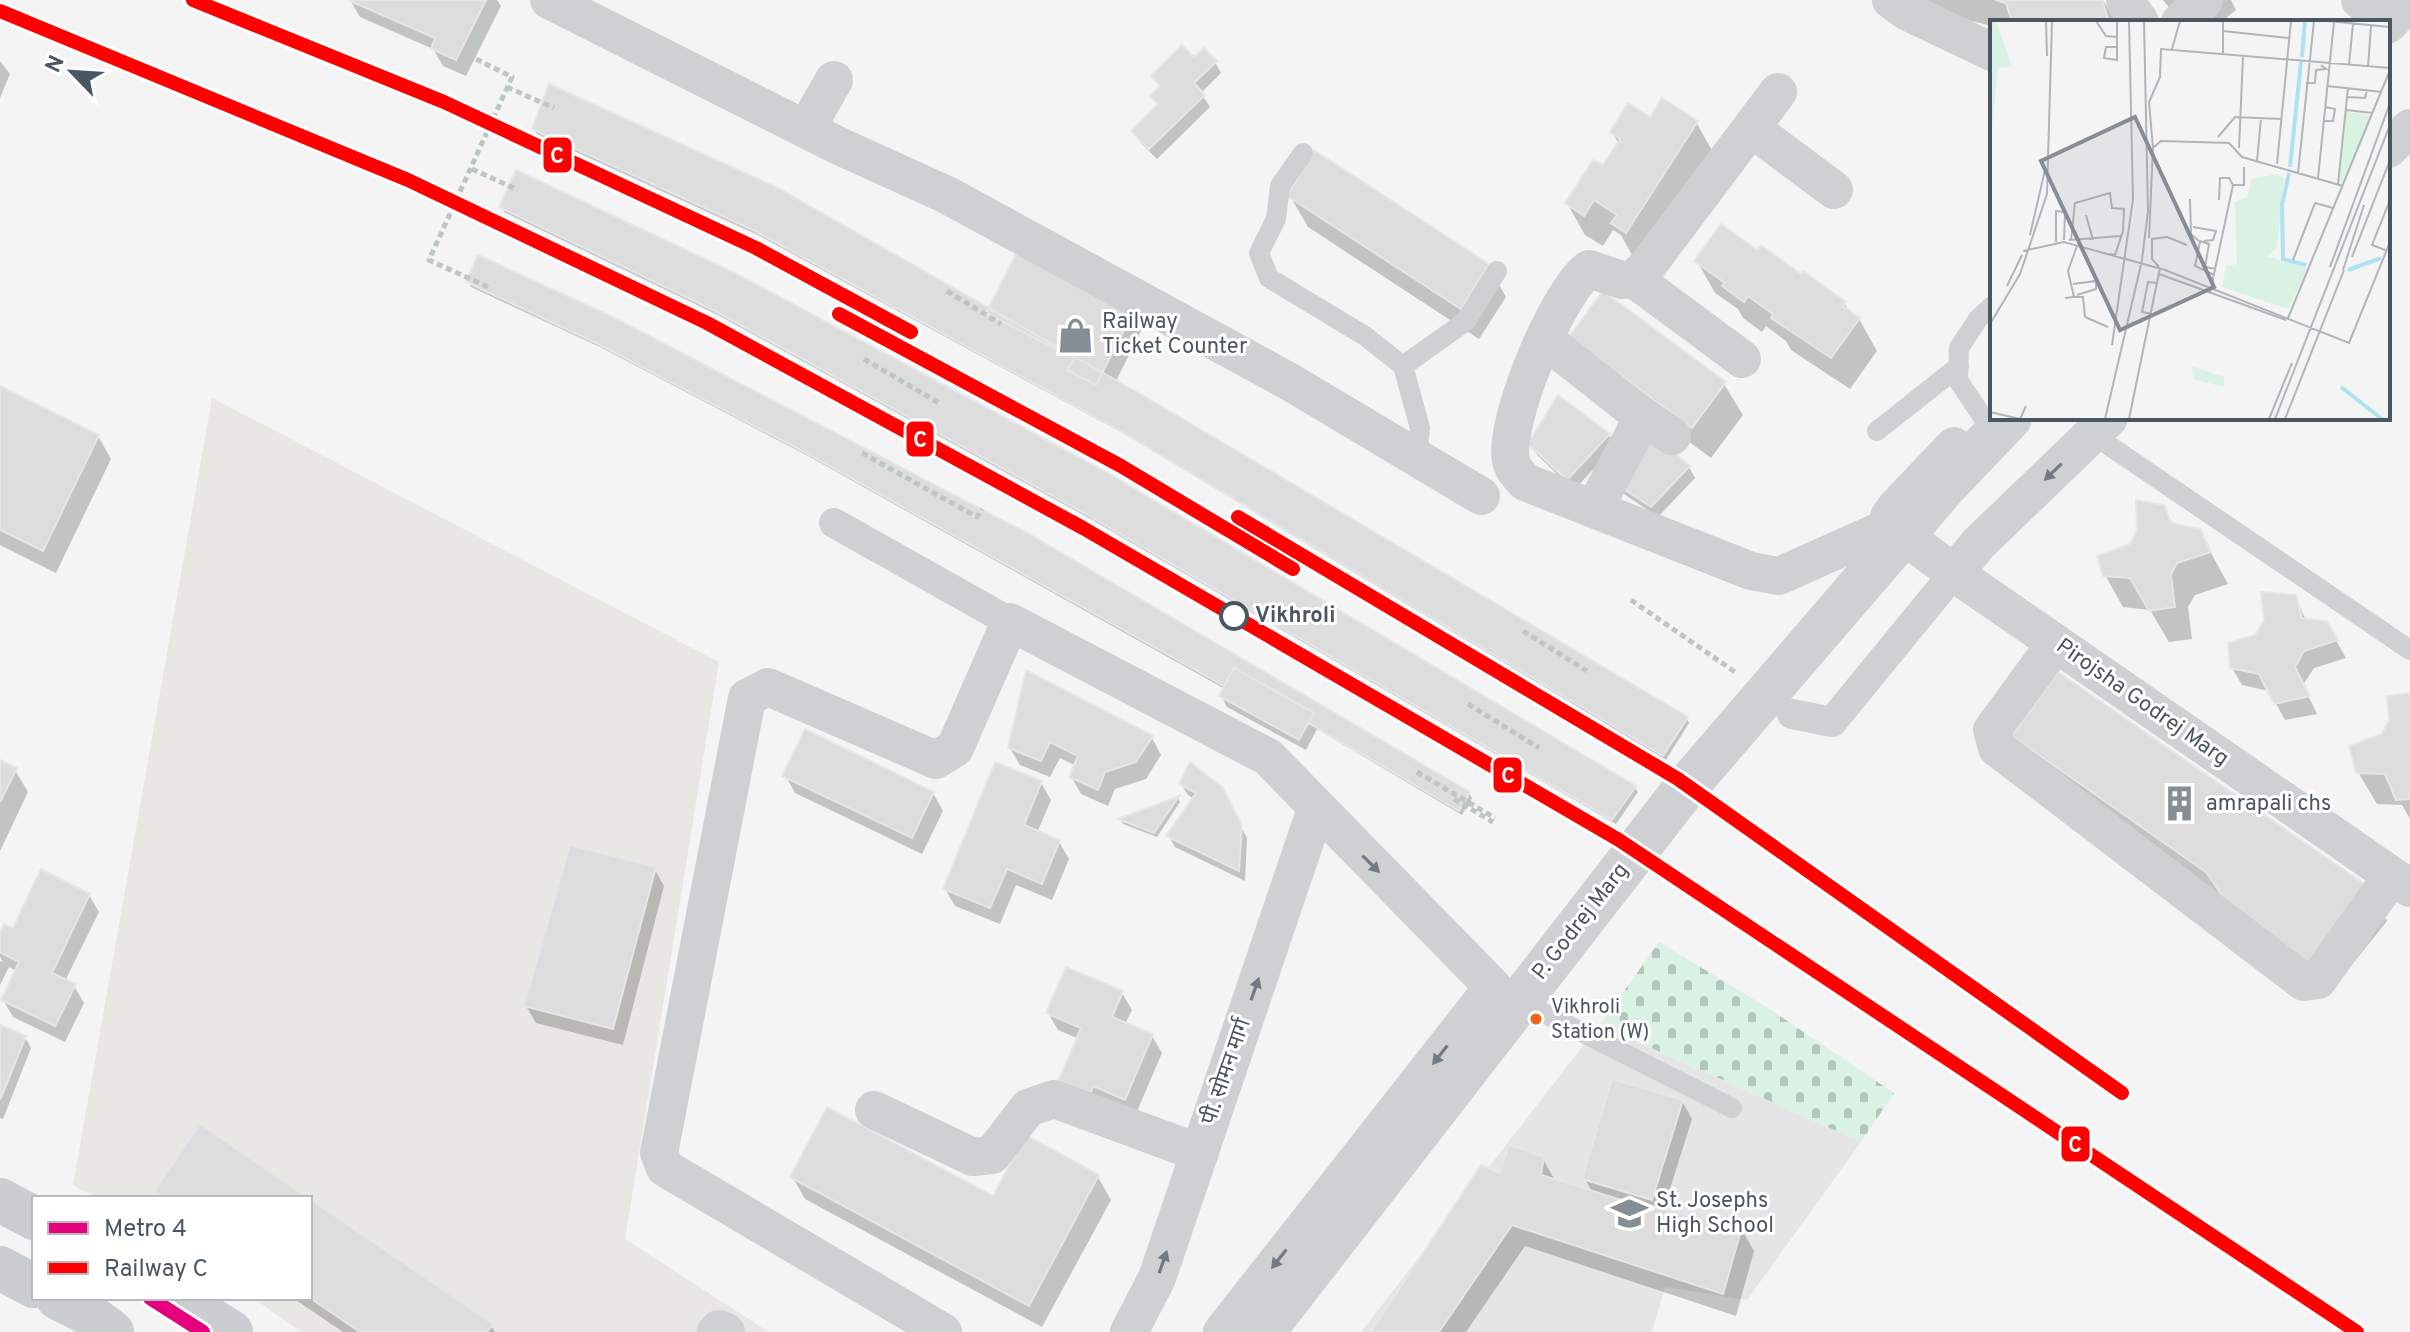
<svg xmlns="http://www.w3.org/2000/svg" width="2410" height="1332" font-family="Overpass,'Noto Sans Devanagari',sans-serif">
  <defs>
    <pattern id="cemetery-stones" width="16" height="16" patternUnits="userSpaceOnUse" patternTransform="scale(2)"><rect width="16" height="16" fill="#d9f2e3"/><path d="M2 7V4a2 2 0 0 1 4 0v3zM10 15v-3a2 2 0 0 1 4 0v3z" fill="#b2c7bb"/></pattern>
  </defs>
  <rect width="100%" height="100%" fill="#f4f4f4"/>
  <path fill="#e8e7e3" d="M212,398L719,662L625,1239L769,1332H301L253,1298H310V1198H97L73,1185Z"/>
  <path fill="#e6e5e6" d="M1599,1025L1861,1142L1747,1300L1665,1287L1652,1332H1361Z"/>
  <path fill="url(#cemetery-stones)" d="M1659,942L1768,1008L1894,1093L1861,1142L1600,1025Z"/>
  <path fill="#0003" d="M350,0H497L501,6L466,76L443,66L433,49L360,17Z
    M1913,0H2103L2116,22H1992V26L1918,8Z
    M2163,0H2231L2236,10L2221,22H2181Z
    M1194,60L1215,62L1221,73L1201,93L1210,107L1157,159L1140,142L1134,131L1158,106L1152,96L1160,88L1153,76Z
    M0,61L10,74L0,98Z
    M1696,122L1714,154L1632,255L1621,235L1613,230L1603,246L1585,235L1567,203L1603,168L1619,144L1612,132Z
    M534,129L990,311L1021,249L1145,323L1115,383L1686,718L1689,723L1666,760L1128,436L758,235L537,134Z
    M1290,196L1488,265L1506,297L1479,339L1308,227Z
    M501,207L1107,475L1635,788L1638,792L1616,824L1089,518L718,315L504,212Z
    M1758,253L1802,276L1803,274L1845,304L1850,313L1859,319L1877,351L1850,389L1791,350L1786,341L1766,326L1762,332L1743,318L1738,309L1715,293L1697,261Z
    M479,258L1469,793L1472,798L1462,815L1317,729L1306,750L1227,707L1221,696L1225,689L808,456L602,348L471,287L468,282Z
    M1590,369L1724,384L1743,415L1711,458Z
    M0,389L98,436L111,459L56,573L0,545Z
    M1609,435L1615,446L1574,490L1537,455L1530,444Z
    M1655,438L1689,467L1695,478L1658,517L1621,492Z
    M2163,506L2174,525L2199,531L2228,584L2195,595L2188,607L2192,639L2169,642L2150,610L2123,607L2105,575L2131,546L2139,531Z
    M2295,597L2306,620L2326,623L2346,658L2314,668L2303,685L2317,714L2285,720L2269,691L2242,685L2232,668L2256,636Z
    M1027,673L1152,738L1161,755L1146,779L1115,789L1108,806L1081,794L1071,776L1076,766L1060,758L1050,777L1020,765L1010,748Z
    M2410,695V819L2402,805L2377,804L2358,772Z
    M2014,736L2369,889L2387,921L2326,997L2257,948L2033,768Z
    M0,762L15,770L28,792L0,851Z
    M785,775L933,793L943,811L922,854L795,793Z
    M1041,783L1051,800L1037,833L1059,842L1069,859L1052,900L1016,885L1000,924L955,906L945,889Z
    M1181,784L1221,790L1247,838L1245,881L1175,847L1169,836L1194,799L1188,795Z
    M1178,798L1180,802L1157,837L1123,824L1121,820Z
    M654,868L664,886L623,1045L536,1023L526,1006Z
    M89,895L99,912L65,981L74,986L84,1003L65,1042L13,1017L3,1000L17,971L9,967L0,985V961L3,962L0,957V937Z
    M1122,993L1132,1010L1125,1024L1152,1036L1162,1053L1135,1116L1069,1101L1079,1039L1058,1030L1048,1013Z
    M0,1027L25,1037L31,1048L3,1119L0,1118Z
    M1682,1101L1692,1119L1663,1211L1741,1228L1754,1251L1736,1316L1525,1246L1466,1332H1373L1501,1176L1543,1159L1556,1182L1593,1194L1585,1179Z
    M1026,1138L1098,1177L1111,1200L1042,1327L805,1199L792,1176L993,1199Z
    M310,1202L491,1326L495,1332H343L293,1298H310Z"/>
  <path fill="#ddddde" stroke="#e5e6e7" stroke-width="2" d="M348,0H486L456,60L431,49L435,38Z
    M1995,0H2102L2109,22H2012L2006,3Z
    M1182,45L1194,57L1204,48L1217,61L1194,83L1205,95L1149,149L1131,131L1158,104L1150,96L1160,86L1151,76Z
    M549,84L778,188L1149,399L1688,717L1663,756L1123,432L753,230L532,129Z
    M1662,98L1698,121L1626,233L1611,223L1617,215L1594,200L1584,216L1565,203L1593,160L1603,165L1620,139L1610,132L1628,103L1650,117Z
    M1314,150L1489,264L1461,309L1287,196Z
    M516,170L735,273L1108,473L1636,786L1612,820L1084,513L713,310L499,207Z
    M1721,224L1757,250L1761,245L1801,274L1803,271L1846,302L1843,306L1860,318L1831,358L1771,318L1773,314L1748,296L1744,302L1722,286L1725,283L1694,261Z
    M1020,246L1137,305L1096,385L1067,370L1074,358L986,313Z
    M478,255L613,317L1029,534L1470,792L1459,811L1309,723L1314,713L1234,668L1224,686L804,452L598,344L466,282Z
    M1603,291L1726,382L1692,428L1569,337Z
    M0,386L99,435L43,551L0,530Z
    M1558,395L1610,434L1567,480L1528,444Z
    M1655,435L1690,466L1651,507L1612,481Z
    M2136,500L2164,505L2171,523L2200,529L2211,552L2177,563L2171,574L2175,607L2149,611L2130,578L2103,576L2097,556L2130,544L2137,531Z
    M2261,592L2296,595L2302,618L2327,621L2338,640L2304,651L2295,667L2310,696L2274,704L2259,674L2230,668L2228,643L2255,635L2264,621Z
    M1234,668L1314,713L1299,740L1219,696Z
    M1026,670L1153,736L1136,762L1105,772L1098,790L1069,777L1078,756L1050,742L1041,761L1008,748Z
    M2058,672L2370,888L2307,967L2236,917L2207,873L2012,736Z
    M2410,693V799L2396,800L2385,774L2356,773L2349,746L2382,734L2389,720L2387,696Z
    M805,729L934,792L912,838L782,776Z
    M0,760L17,768L0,802Z
    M995,762L1042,781L1024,825L1060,840L1042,884L1007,869L990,908L943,889Z
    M1190,762L1223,788L1242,825L1239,871L1166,836L1196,793L1179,784Z
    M1179,796L1154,833L1118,819Z
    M570,845L656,867L613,1029L524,1006Z
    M41,869L90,894L52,973L76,984L55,1026L1,1000L19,962L0,952V933L4,924L13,928Z
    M1066,967L1123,991L1112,1017L1153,1034L1125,1100L1093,1086L1089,1097L1057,1084L1081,1028L1046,1013Z
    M0,1025L26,1036L0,1100Z
    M1612,1079L1683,1100L1652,1200L1582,1179Z
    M827,1107L993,1196L1026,1135L1099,1175L1029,1306L790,1177Z
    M200,1124L308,1198H164L154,1191Z
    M1509,1145L1544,1157L1541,1175L1618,1199L1742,1227L1723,1294L1512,1225L1439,1332H1371L1481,1165L1500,1173Z
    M310,1199L493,1324L487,1332H360L310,1298Z"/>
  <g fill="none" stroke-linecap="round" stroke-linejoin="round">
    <path stroke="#bcc7c4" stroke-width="5" stroke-dasharray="6 4" stroke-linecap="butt" d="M507,87L554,108
      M472,169L518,190
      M488,287L429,260L512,77L472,57L495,0
      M947,291L1001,324
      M864,359L939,403
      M862,453L977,517L982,509
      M1631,600L1735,672
      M1523,631L1587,671
      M1468,704L1539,748
      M1417,772L1495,818
      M1454,799L1493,822"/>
    <path stroke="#ced0d2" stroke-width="20" d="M1303,153L1280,186L1276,219L1259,253L1269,278L1365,336L1403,366L1420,428L1417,457
      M1403,366L1466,321L1497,271
      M1982,416L1958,380L1959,348L1978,319L1992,306
      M1877,431L1959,366
      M2092,434L2410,650
      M1518,1000L1732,1108"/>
    <path stroke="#ced0d2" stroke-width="30" d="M834,523L1010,622
      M1792,714L1832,722L1954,573"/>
    <path stroke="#ced0d2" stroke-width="38" d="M549,0L839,146L947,195L1290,382L1481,496
      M1891,0L1906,11L1992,52
      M2125,0L2140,22
      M2360,0L2386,22
      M2180,22L2204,0
      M1778,92L1648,265L1634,279L1622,280L1589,269C1557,293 1503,422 1511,461C1513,470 1520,476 1525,482L1751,571L1779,576L1891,526
      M1751,128L1834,190
      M806,129L834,80
      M2388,149L2410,128
      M1634,279L1742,359
      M1544,339L1643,417L1594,509
      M1643,417L1672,436
      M1891,526L1954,573L2410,888
      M1891,526L1889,517L1896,507L1954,446
      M1954,573L1979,543L2109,418
      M2056,643L1992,730L1997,748L2304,982L2318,980L2392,876
      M874,1110L973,1157L992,1155L1028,1108L1054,1099L1200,1153
      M716,1332L719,1329L726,1332
      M943,1332L665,1168L659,1153L747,698L768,687L936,760L955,748L1010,622L1268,757L1493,987L1222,1332
      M1129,1332L1157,1278L1316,809"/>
    <path stroke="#caced1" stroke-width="44" d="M0,1200L34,1218
      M0,1268L34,1286
      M58,1298L84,1311L112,1332
      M176,1298L231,1332"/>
    <path stroke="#ced0d2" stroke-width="44" d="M2386,22L2407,0
      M1263,1332L1682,792L1946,485L2010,418"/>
    <defs>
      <path id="rail-1" d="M193,0L444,102L756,248L911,332
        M0,11L408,180L707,323L1083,528L1619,840L2357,1332
        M839,314L1121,466L1293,569
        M1238,517L1678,779L2122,1093"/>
    </defs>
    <use href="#rail-1" stroke="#fff" stroke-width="20"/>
    <use href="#rail-1" stroke="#f00" stroke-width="14"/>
    <defs>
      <path id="metro-1" d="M150,1298L203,1332"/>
    </defs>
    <use href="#metro-1" stroke="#fff" stroke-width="20"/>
    <use href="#metro-1" stroke="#e5007d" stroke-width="14"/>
  </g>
  <defs><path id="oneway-solid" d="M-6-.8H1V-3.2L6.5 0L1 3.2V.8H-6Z" transform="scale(2)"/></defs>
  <g fill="#727b83">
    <use href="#oneway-solid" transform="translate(2053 472) rotate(136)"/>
    <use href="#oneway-solid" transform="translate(1371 864) rotate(45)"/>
    <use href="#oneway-solid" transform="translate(1255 989) rotate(-71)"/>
    <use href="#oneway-solid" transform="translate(1440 1055) rotate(128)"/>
    <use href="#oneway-solid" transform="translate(1279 1259) rotate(128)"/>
    <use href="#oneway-solid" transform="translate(1163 1262) rotate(-71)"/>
  </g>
  <defs>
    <symbol id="shop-bare" viewBox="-9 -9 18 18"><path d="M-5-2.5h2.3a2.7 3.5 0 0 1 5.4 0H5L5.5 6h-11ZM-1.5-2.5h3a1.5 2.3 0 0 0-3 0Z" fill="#868d94" stroke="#fff" stroke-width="2.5" paint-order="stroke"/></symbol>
    <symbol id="building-bare" viewBox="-9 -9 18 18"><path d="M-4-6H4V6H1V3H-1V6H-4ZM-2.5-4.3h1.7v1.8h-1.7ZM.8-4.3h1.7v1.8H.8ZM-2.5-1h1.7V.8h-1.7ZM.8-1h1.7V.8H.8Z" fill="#868d94" stroke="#fff" stroke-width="2.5" paint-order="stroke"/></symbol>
    <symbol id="school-bare" viewBox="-9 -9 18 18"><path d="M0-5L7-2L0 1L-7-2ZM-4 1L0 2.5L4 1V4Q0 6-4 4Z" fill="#868d94" stroke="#fff" stroke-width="2.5" paint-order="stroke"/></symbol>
  </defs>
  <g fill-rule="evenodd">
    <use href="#shop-bare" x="1050" y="310" width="51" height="51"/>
    <use href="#building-bare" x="2154" y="778" width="51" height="51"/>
    <use href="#school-bare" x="1604" y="1188" width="51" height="51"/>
  </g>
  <circle fill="#fff" stroke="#4a5661" stroke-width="4" cx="1234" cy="616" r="13"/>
  <circle fill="#f26522" stroke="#fff" stroke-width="3" cx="1536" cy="1019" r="7"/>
  <g text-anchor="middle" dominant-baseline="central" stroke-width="6" stroke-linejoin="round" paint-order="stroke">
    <g font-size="20" fill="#4a5661" stroke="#fff" text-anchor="start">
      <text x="1551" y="1008">Vikhroli<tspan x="1551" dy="25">Station (W)</tspan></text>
    </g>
    <g font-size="22" fill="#4a5661" stroke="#fff" text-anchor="start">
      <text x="1102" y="322">Railway<tspan x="1102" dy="25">Ticket Counter</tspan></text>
      <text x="2206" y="804">amrapali chs</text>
      <text x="1656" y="1201">St. Josephs<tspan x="1656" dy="25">High School</tspan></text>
    </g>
    <g font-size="22" font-weight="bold" fill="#4a5661" stroke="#fff" text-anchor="start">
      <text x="1255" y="616">Vikhroli</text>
    </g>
    <g font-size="22" fill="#4a5661" stroke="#fff">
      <text transform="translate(2142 703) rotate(35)">Pirojsha Godrej Marg</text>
      <text transform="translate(1581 922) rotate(-52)">P. Godrej Marg</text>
      <text transform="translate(1227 1072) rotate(-71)">पी. सोमन मार्ग</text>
    </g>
  </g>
  <g transform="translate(1990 20)">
    <rect width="400" height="400" fill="#f4f4f4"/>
    <path d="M0,1H6L22,47L8,48L0,131Z" fill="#d9f2e3"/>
    <path d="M287,154L294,158L287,228L277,236L317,248L299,289L232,267L236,246L247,244L245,182L257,177L262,159Z" fill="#d9f2e3"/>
    <path d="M356,92L381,95L353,164L349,162ZM202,346L234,357V367L203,359Z" fill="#d9f2e3"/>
    <path fill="none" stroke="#aee2f0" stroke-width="4" d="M312,37L315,1M300,147L311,42M299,153L292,185L293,239L316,245M358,250L391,238M351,367L392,399"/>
    <path fill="none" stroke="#b0b5b9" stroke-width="2" d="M56,1L57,36M106,1L116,16L127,17M127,1V40L114,38L116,27H127M233,1V33M337,1L400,7M233,11L299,18M182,29L190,1M359,45L363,4M378,47L381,6M316,63H325L326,50L336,49L331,45M337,66L392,72M357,77L375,78L377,70M356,90L383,93M334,101H343L345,89L335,87M228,117L245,97L292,99M163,128L171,121L239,123L252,137L353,166M249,128L253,36M267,141L271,98M287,144L301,1M308,153L324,1M328,158L344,2M348,164L358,68M200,179L201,214L210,222L205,246L224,255M229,180L230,158H239L243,165M96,195L103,220M203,207L226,211L223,220L214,221M40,215L55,150M159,218L163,128L159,82L170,57L171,29L400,48M79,220L131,216M81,220L85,183L120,173L122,188L134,189L133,211L125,235L119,234M210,221L219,224L215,247L226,249M66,222V191L75,192L74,220M395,230L382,225L400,180M33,231L74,222L175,250L359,323L400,222M362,237L400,140M303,240L325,183L343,188M169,247L162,239V219L177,217L197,225M340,247L400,83M353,250L374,185M169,254L296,300M83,264L106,261V269L87,275M17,266L32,235M220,273L243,165H254V147M84,277H93L95,297L118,307M75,278L84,277L78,251L87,226M162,294L152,292L158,262L167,263M298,298L400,50M0,304L30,254L57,174L62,1M122,325L143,179L139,1M0,392L30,399L36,386M115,399L152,240L158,191L154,1M139,399L170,248M279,399L302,343M285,399L400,105M295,399L354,250"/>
    <path fill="#868d94" fill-opacity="0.15" stroke="#868d94" stroke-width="4" d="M145,97L224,267L130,310L51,141Z"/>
    <rect width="400" height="400" fill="none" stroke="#4a5661" stroke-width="4"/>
  </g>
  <g stroke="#fff" stroke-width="3">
    <rect x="542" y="136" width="31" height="38" rx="8" fill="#f00"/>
    <rect x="905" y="420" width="30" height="38" rx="8" fill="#f00"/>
    <rect x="1492" y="756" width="31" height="38" rx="8" fill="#f00"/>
    <rect x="2060" y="1125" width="31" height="38" rx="8" fill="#f00"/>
  </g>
  <g font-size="22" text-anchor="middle" font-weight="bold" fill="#fff">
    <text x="557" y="163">C</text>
    <text x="920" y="447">C</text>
    <text x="1508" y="783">C</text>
    <text x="2075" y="1152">C</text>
  </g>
  <rect x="32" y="1196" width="280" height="104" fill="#ffffff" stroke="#b7bbc0" stroke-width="2"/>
  <rect x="48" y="1222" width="40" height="12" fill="#e5007d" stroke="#b7bbc0" stroke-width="2"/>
  <text x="104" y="1236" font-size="24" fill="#4a5661">Metro 4</text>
  <rect x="48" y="1262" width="40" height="12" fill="#ff0000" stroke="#b7bbc0" stroke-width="2"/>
  <text x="104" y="1276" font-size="24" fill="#4a5661">Railway C</text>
  <g transform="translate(72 72) rotate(295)" stroke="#ffffff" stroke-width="6" paint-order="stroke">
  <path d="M0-6L14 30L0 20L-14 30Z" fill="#4a5661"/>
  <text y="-12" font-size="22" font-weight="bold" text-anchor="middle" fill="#4a5661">N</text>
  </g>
</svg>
